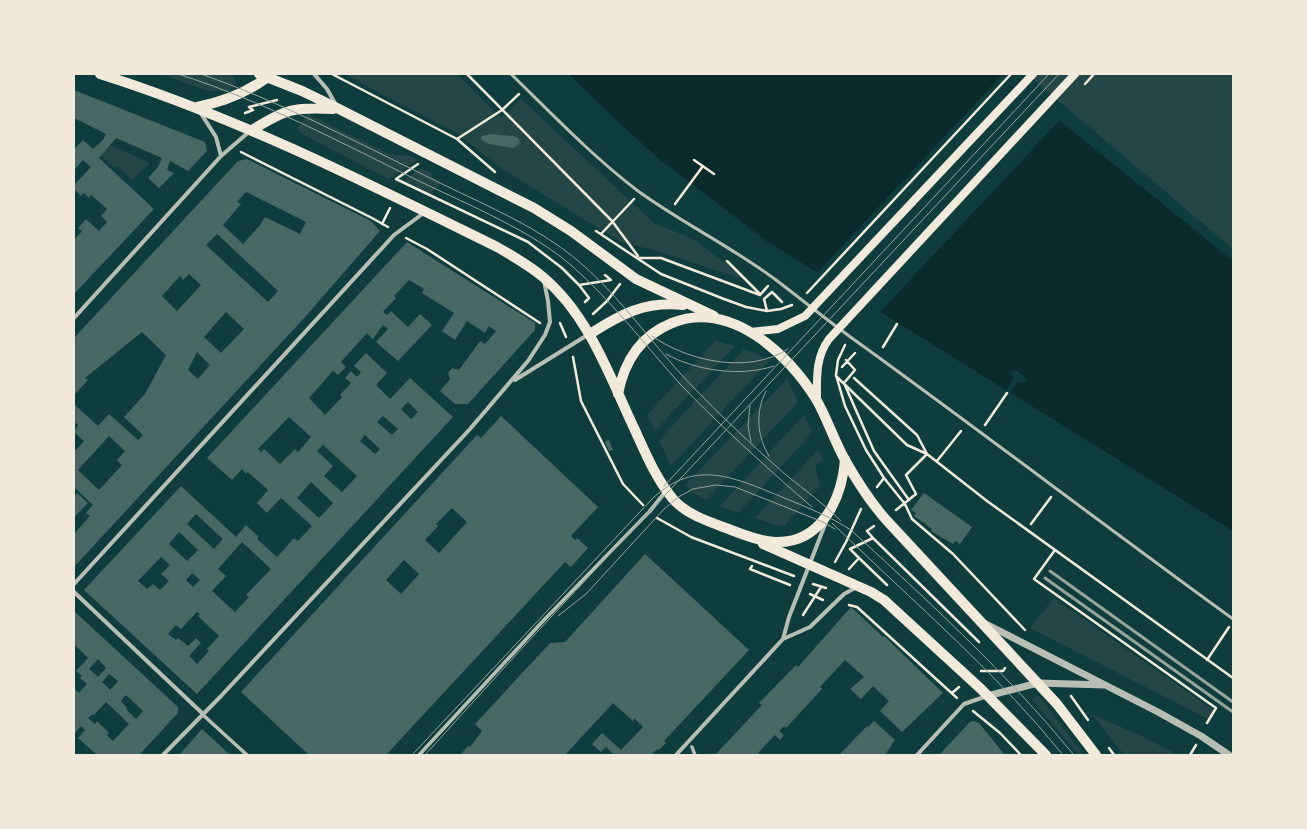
<svg xmlns="http://www.w3.org/2000/svg" width="1307" height="829" font-family="Inter,sans-serif">
  <rect width="100%" height="100%" fill="#0f3d3e"/>
  <path fill="#244646" d="M163,74H232L236,83L230,91C205,94 185,83 163,74Z
    M344,74H457L501,118L521,99L654,223L693,239L749,281L654,250L623,243L502,169L458,134Z
    M1027,74H1233V249Z
    M308,114L387,153L409,156L418,160L389,179L302,134L298,128Z
    M110,145L150,163L132,180L117,166L115,168L101,156Z
    M421,168L432,173L431,177L441,182L431,194L404,180Z
    M715,341L735,346L655,431L647,415Z
    M744,349L756,353L769,361L671,466L659,440Z
    M787,379L798,402L706,500L694,493L685,485Z
    M804,415L812,433L738,513L720,506Z
    M818,450L824,461L815,465L820,486L784,526L774,525L755,518Z
    M1054,598L1213,710L1208,719L1030,628Z
    M1036,696H1039L1084,755H1079L1032,700Z
    M1093,715L1140,735L1178,755H1124Z"/>
  <path fill="#0a2a2b" d="M569,74H1002L1233,261V531L768,242L658,158L614,118Z"/>
  <path fill="#0f3d3e" d="M1003,74L1061,119L879,313L816,274Z
    M1011,371H1017L1024,376L1027,382L1021,383L1018,381L1009,394L1005,392L1014,378L1012,376Z"/>
  <path fill="#486865" fill-rule="evenodd" d="M74,90L205,142L207,151L188,171L170,161L167,170L174,173L159,188L148,178L158,167L162,158L116,138L99,158L154,209L74,294V240L82,231L78,228L86,219L99,231L107,222L101,216L107,209L91,195L89,198L84,193L81,196L74,189V185L91,167L83,160L74,170V149L83,140L93,149L103,140L106,134L74,118Z
    M491,134L514,136L519,139L520,143L513,148L489,144L481,140L482,136Z
    M247,159L371,221L380,231L306,316L74,567V534L90,516L86,513L93,505L74,487V448L76,450L84,441L74,432L78,425L74,422V404L98,426L109,414L138,440L143,435L124,417L145,394L166,355L142,332L85,378L88,380L74,395V338L238,161ZM246,192L306,222L300,234L265,217L261,224L243,244L223,225L241,204L237,202ZM217,234L278,291L268,302L206,245ZM189,274L201,285L177,311L162,296L180,276L183,280ZM226,312L244,329L221,353L204,337ZM197,352L210,365L198,379L188,370ZM109,436L125,451L117,460L122,465L99,490L78,470Z
    M407,242L535,323V330L468,404H455L440,391L450,379L448,373L452,368L459,370L480,341L485,344L496,331L489,326L485,333L467,321L455,340L442,331L454,313L422,293L424,289L409,280L394,296L396,298L383,312L387,315L391,311L408,327L420,314L432,325L398,361L376,342L388,329L383,325L373,339L367,333L341,362L346,367L338,375L333,371L309,398L325,415L342,397L340,395L351,383L345,378L351,371L357,377L361,372L354,366L366,353L387,373L376,385L390,399L410,378L453,417L197,694L84,590L181,486L236,537L246,525L259,537L257,539L277,557L294,538L298,541L312,526L281,498L267,513L257,503L268,490L248,472L246,474L242,469L232,480L207,458ZM408,402L418,412L411,419L401,409ZM383,416L398,429L392,435L377,422ZM289,417L311,437L298,452L295,449L280,464L264,449L261,452L258,449ZM365,435L380,449L375,454L360,441ZM323,445L357,476L342,492L324,476L333,466L317,451ZM311,482L333,503L319,518L297,498ZM196,514L223,539L214,549L187,524ZM179,532L198,550L187,561L169,544ZM242,542L271,569L246,595L249,597L235,612L212,591L226,576L218,569ZM161,557L170,565L161,574L169,581L160,590L153,584L147,589L138,581ZM192,573L200,580L193,587L186,580ZM197,612L200,614L198,616L219,636L207,649L209,651L197,664L189,656L201,643L196,638L188,646L178,638L176,640L168,634L176,625L181,629Z
    M501,416L598,507L571,536L575,540L577,538L588,548L571,567L565,562L386,755H309L241,692L477,435L481,438ZM452,508L467,522L439,553L425,540L438,526L436,524ZM404,560L419,574L401,594L386,580Z
    M609,440L613,450L609,451L605,442Z
    M77,493L88,503L74,517V497Z
    M924,493L972,527L960,544L955,541L953,544L931,531L932,529L914,516L916,513L911,510Z
    M645,554L749,650L664,741L666,743L659,750L657,749L651,755H614L606,747L601,752L592,744L602,733L621,750L643,727L634,718L633,721L613,703L565,755H460L468,746L470,747L482,731L475,724L550,643L565,642Z
    M851,607L883,637L884,636L943,693L902,732L880,711L889,701L873,686L861,699L850,689L864,677L845,660L820,687L822,689L786,728L784,726L779,731L784,735L780,740L775,735L758,753L761,755H715L762,705L759,703L796,665L798,667Z
    M74,611L178,707V713L139,755H97L78,738L85,730L81,726L74,734V688L79,693L87,684L80,678L82,676L76,671L88,658L74,644ZM98,659L106,668L98,677L89,669ZM109,674L118,681L110,690L102,682ZM126,695L143,711L136,719L126,709L127,708L121,701ZM106,702L129,724L113,741L107,735L109,733L97,721L95,724L88,718L93,714L94,715Z
    M874,721L895,740L885,755H839L867,726L868,727Z
    M974,721L979,723L1005,755H939L970,722Z
    M202,729L228,753L231,755H179Z"/>
  <g fill="none" stroke-linecap="round" stroke-linejoin="round">
    <path stroke="#f1e9da" stroke-width="2.5" d="M332,74L457,139L495,172
      M467,74L612,221L638,256
      M1085,84L1094,74
      M245,113L253,110L249,107L277,100
      M457,139L502,110L519,94
      M241,152L372,218L388,227
      M694,160L714,174
      M418,164L396,179L528,242L562,268L579,285
      M675,204L703,166
      M382,224L390,208
      M596,231L661,274L724,299L746,307L767,311L781,309L792,305
      M601,234L634,199
      M406,238L427,249L540,323
      M640,258H661L760,295
      M727,261L760,294
      M807,293L1011,74
      M760,295L768,286
      M585,302L589,298L579,285L611,280L605,275
      M767,311L764,299L772,292L782,302
      M593,314L607,301L620,284
      M560,323L566,337
      M845,345L838,360L836,375L845,406L866,450L884,478L905,504L912,519L953,554L1025,630
      M883,347L897,324
      M573,357L581,401L623,484L643,505
      M846,360L855,370L844,383L874,451L909,500
      M842,367L855,353
      M836,376L907,445L927,454L987,501L1233,678
      M854,378L917,435L927,454
      M985,425L1007,393
      M937,461L961,431
      M877,487L884,478
      M896,510L916,494L906,475L927,454
      M657,518L691,537L794,576
      M1031,524L1051,497
      M873,538L979,642
      M1055,550L1034,579L1216,708L1207,723
      M859,558L887,585
      M835,562L846,542L861,509
      M752,566L750,569L790,585
      M849,569L859,558L850,549L873,538L867,531L874,526
      M813,584L826,588
      M810,594L823,600
      M849,605L857,607L957,698
      M803,615L821,587
      M1207,660L1229,627
      M981,671H1003L1005,668
      M952,693L959,687
      M1071,696L1088,720
      M973,711L1000,733L1021,755
      M1109,748L1114,755
      M1190,755L1196,745"/>
    <path stroke="#b8beb3" stroke-width="3" d="M511,74C552,114 592,156 638,191C682,223 732,247 776,280C805,302 833,325 863,346C987,436 1109,529 1233,619"/>
    <path stroke="#b8beb3" stroke-width="3.5" d="M202,714L247,755
      M692,747L695,755
      M419,755L543,621L650,511"/>
    <path stroke="#b8beb3" stroke-width="4" d="M314,74L327,89L336,105
      M200,112L216,137L221,156
      M74,318L221,156L250,131
      M515,380L589,334
      M650,511L666,491
      M74,584L394,235L425,212
      M74,592L202,713
      M783,639L810,627L844,594L857,587
      M163,755L221,696L470,429L528,361L545,335L550,322L548,301L544,281
      M676,755L783,639L789,617L826,522
      M917,755L964,704L987,696"/>
    <path stroke="#b8beb3" stroke-width="7" d="M984,623L1158,712L1201,736L1229,755
      M987,696L1038,683L1105,685"/>
    <path stroke="#f1e9da" stroke-width="8" d="M750,332L778,329L805,316L1033,74
      M817,401C817,379 815,358 829,339L1075,74"/>
    <path stroke="#f1e9da" stroke-width="10" d="M100,74C239,118 367,183 497,247C513,256 529,265 543,277C589,316 609,375 634,428C645,452 656,479 673,499C686,514 707,521 726,528C742,534 758,541 775,542C821,544 842,499 845,459
      M259,74L302,91L339,109L534,208L571,231L636,279L714,316
      M197,107C223,102 246,93 268,77
      M252,130C286,109 293,107 333,109
      M590,334C621,314 645,301 683,305
      M618,394C624,362 640,336 672,323C730,300 788,353 816,399C827,418 834,440 845,460C858,483 872,505 890,524L1057,704L1096,755
      M763,544L871,592L884,600L981,689L1046,755"/>
    <path stroke="#97a49c" stroke-width="1" d="M178,74C263,101 342,143 421,182C469,205 532,231 572,266C612,301 645,345 680,384C698,403 717,421 736,439C761,462 786,485 812,507
      M201,74C279,101 352,140 426,176C471,199 522,219 563,249C614,286 650,343 694,388C723,418 754,447 786,475C805,490 824,504 841,521
      M652,336C687,361 749,375 788,349
      M666,354C696,371 741,377 774,366
      M766,391C755,413 757,436 769,456
      M750,405L748,426L751,442
      M664,486L1049,74
      M832,523L859,549
      M855,545C926,613 1001,678 1063,755
      M558,616L586,594L664,509L680,496L693,489L716,485L735,487L823,522L835,529
      M412,755L653,498C696,458 735,478 782,497C806,507 829,516 851,530C928,601 1007,673 1074,755
      M425,755L523,647L1059,74"/>
    <path stroke="#97a49c" stroke-width="3" d="M1050,571L1233,702
      M1045,578L1233,712"/>
  </g>
  <rect width="1307" height="829" fill="none" stroke="#f1e9da" stroke-width="150"/>
</svg>
